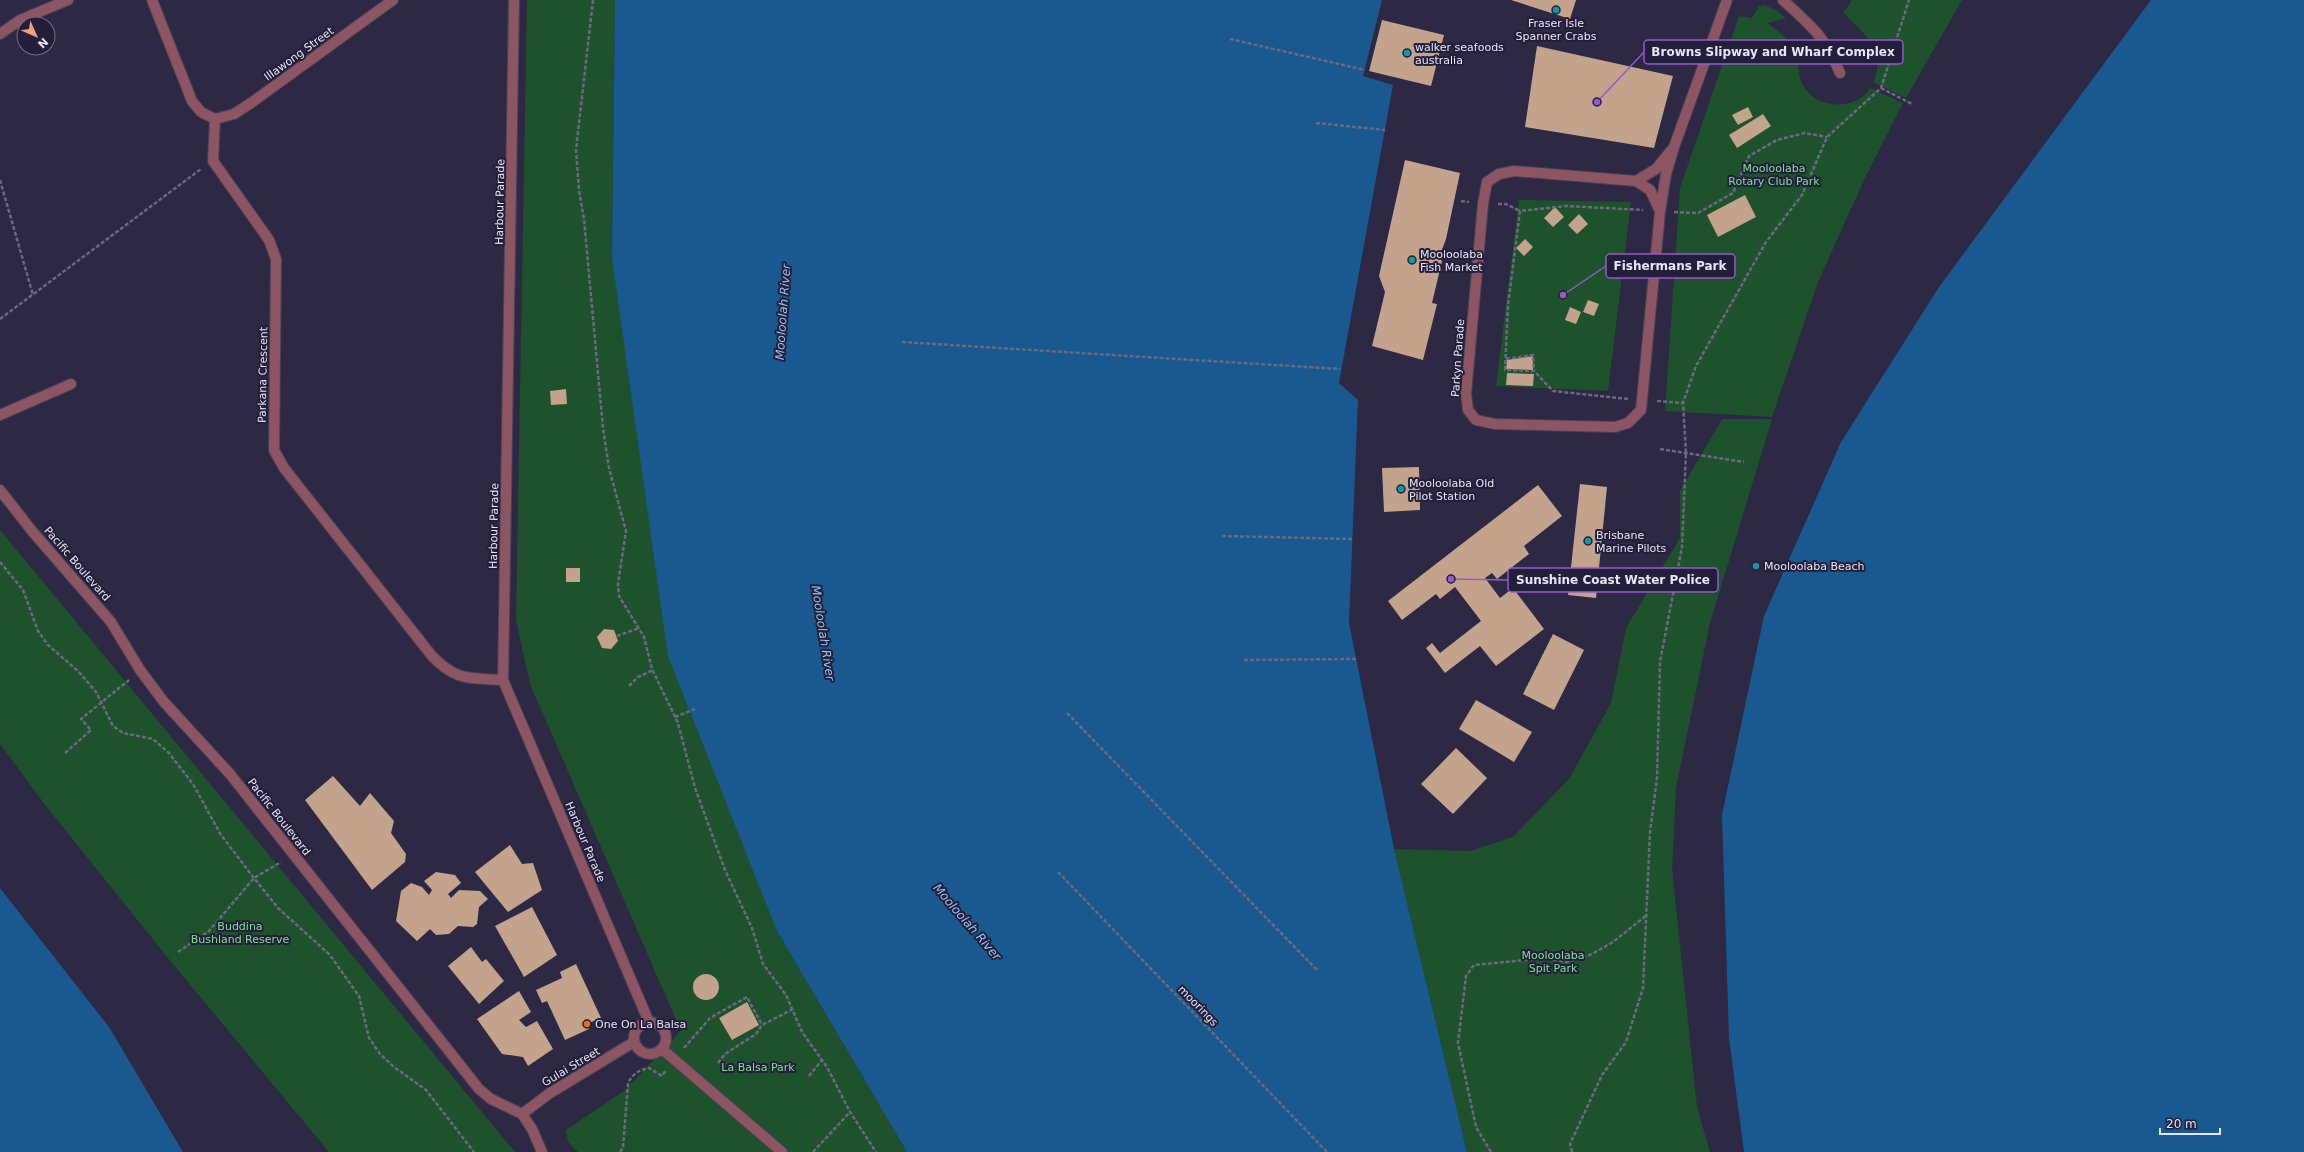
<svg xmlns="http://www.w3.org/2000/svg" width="2304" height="1152" font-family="'DejaVu Sans',sans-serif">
  <rect width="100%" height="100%" fill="#2d2844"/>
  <path fill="#1e522d" d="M527,0H615L612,258L777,931L907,1152H578L568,1142L566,1130L624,1091L681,1031L530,684L516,620Z
    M1852,0H1962L1906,98L1873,82C1888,52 1863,32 1843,13Z
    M1765,5L1777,11L1786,18L1768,23C1776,30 1786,37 1793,46C1800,55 1795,75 1806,90C1820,109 1858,110 1870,88L1903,103L1864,180L1818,282L1772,417L1665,411L1680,188L1739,16L1752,18L1759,6Z
    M1519,200L1631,202L1608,391L1496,386Z
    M1722,419H1772L1710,623L1676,788L1672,869L1697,1107L1710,1152H1467L1394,849L1470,851L1513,837L1569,779L1611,703L1626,628L1680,538V491Z
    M0,530L515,1152H329L172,963L46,806L0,744Z"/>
  <path fill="#1a598f" d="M615,0H1382L1363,76L1393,85L1339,383L1358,400L1349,623L1394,849L1467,1152H907L777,931L668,656L612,258Z
    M2151,0H2304V1152H1744L1729,1038L1722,815L1764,616L1841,442L1939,287Z
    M0,888L109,1027L183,1152H0Z"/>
  <path fill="#c4a38d" d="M1511,0H1576L1570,19Z
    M1382,20L1444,35L1431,86L1369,71Z
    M1537,46L1673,76L1654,148L1525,127Z
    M1748,107L1753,117L1738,125L1732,115Z
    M1763,114L1771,126L1737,148L1729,135Z
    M1405,160L1460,173L1446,239L1439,258L1442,261L1432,303L1437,304L1423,360L1372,346L1385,292L1379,276Z
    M1745,195L1756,217L1718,237L1707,215Z
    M1555,207L1564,217L1553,227L1544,218Z
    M1579,214L1588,224L1577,234L1568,225Z
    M1525,239L1533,247L1524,256L1516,248Z
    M1588,300L1599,304L1594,316L1583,312Z
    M1570,307L1581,312L1576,324L1565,320Z
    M1533,356V370L1506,369L1507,360Z
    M1507,373L1534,374L1533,386L1506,385Z
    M566,389L567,404L551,405L550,391Z
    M1419,467L1420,510L1384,512L1382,468Z
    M1580,484L1607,487L1596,598L1568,595Z
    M1538,485L1562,516L1524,546L1529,554L1497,579L1492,573L1485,578L1500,598L1513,588L1544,629L1496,666L1480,646L1445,673L1426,648L1432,643L1440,653L1481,621L1455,587L1440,599L1436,594L1402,620L1388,601Z
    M566,568H580V582H566Z
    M604,629L614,630L618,641L611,649L602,648L597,637Z
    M1553,634L1584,650L1554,710L1523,694Z
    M1476,700L1532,732L1514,762L1459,729Z
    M1456,748L1487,778L1453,814L1421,784Z
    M333,776L360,806L370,793L394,821L391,833L406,854L405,862L372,890L305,800Z
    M510,845L522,864L533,863L542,890L508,912L475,872Z
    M436,872L455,875L461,883L448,894L451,898L459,890L480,891L488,899L479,907L477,924L473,927L458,926L449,934L436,935L430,929L417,941L396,921L401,891L411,883L422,887L429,895L432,890L424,881Z
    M532,907L557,955L524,977L495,926Z
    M471,947L482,962L486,959L504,981L479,1004L448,966Z
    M576,964L601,1018L587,1024L589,1029L565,1040L547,1001L542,1003L536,990L562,978L560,972Z
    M693 987a13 13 0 1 1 26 0a13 13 0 1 1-26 0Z
    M519,991L531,1012L519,1020L526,1027L537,1021L553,1049L528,1066L523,1057L502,1054L477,1019Z
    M747,1002L759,1025L732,1040L719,1018Z"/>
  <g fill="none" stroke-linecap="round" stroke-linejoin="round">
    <defs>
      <path id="minor" d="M152,0L192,101L201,112L215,119L213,161L269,240L276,259L274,450L284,468L432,656C456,681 469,678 503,680
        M514,0L503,680L649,1022
        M1783,0C1812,27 1824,35 1840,73
        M0,34L20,20L68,0
        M215,119L234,114L251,103L393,0
        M0,415L71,384
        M634 1038a16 16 0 1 1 32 0a16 16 0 1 1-32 0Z
        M662,1049L782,1152
        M522,1114L550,1093L634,1042"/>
      <path id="tertiary" d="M1674,147L1656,169L1636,181L1514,171L1499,174L1487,182L1483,204L1466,394L1468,410L1476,420L1495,424L1615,427L1628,423L1641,410L1660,212L1666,174L1674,147L1727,0
        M1636,181L1650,190L1659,209
        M0,490L32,531L111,622L140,670L164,702L230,774L479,1089L491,1099L522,1114L532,1129L542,1152"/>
    </defs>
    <use href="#minor" stroke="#47435d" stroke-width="12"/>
    <use href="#tertiary" stroke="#47435d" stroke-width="12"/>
    <path stroke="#6c6881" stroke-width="2.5" stroke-dasharray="4 2" stroke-linecap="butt" d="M593,0L576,150L579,191L584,219L603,428L609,468L626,531L618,584L619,596L644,637L652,669L678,723L695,788L725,870L752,928L763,964L786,995L802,1032L827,1067L850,1112L876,1152
      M1230,39L1365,70
      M1881,88L1912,104
      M1316,123L1385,130
      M0,180L33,295
      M1461,201L1469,202
      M1498,204H1506L1520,211
      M1674,212L1698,213L1733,193L1749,156L1777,140L1805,133L1827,137
      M0,319L201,169
      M902,342L1340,369
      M1506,359L1533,355L1534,371
      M1628,399L1553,391L1534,371L1505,370L1508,305L1520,211L1566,206L1643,210
      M1657,401L1683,403
      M1660,449L1744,462
      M1222,536L1352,539
      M0,562L23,590L38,631L48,645L79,672L96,692L113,726L123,733L153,739L169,753L193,784L221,835L254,878L278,908L330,955L359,996L369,1038L380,1054L394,1067L426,1090L474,1152
      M617,636L639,628
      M1244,660L1357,659
      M629,686L638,677L653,670
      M1067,713L1317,970
      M675,717L695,709
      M65,753L91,730L81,719L129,680
      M1058,872L1327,1152
      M178,952L209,931L254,878L281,862
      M684,1048L710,1018L747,997L762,1025
      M718,1063L725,1054L756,1034L762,1025L793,1009
      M809,1076L822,1060
      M620,1152L623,1148L628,1083C633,1074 638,1070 649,1068L662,1076L666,1070
      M813,1152L850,1112
      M1491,1152L1476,1127L1458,1043L1466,976L1474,965L1546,958L1567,962L1590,955L1613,942L1647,915
      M1572,1152L1570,1144L1602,1075L1626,1042L1643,988L1650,832L1657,778L1660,662L1682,547L1686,452L1683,403L1696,366L1766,242L1802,195L1827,137L1881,88L1909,0"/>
    <use href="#minor" stroke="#8c5561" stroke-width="10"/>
    <use href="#tertiary" stroke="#8c5561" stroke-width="10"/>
  </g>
  <g fill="#0f9aa8" stroke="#231e39" stroke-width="1.5">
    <circle cx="1556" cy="10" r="4"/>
    <circle cx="1407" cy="53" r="4"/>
    <circle cx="1412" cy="260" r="4"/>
    <circle cx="1401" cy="489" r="4"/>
    <circle cx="1588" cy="541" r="4"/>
    <circle cx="1756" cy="566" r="4"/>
  </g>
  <circle fill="#e8710a" stroke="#231e39" stroke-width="1.5" cx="587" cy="1024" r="4"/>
  <g text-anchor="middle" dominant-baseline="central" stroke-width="4" stroke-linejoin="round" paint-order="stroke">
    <g font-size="11" fill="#e8e6f8" stroke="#231e39" text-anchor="start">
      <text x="1556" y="23" text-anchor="middle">Fraser Isle<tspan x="1556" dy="13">Spanner Crabs</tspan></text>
      <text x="1415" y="47">walker seafoods<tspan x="1415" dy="13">australia</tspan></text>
      <text x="1420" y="254">Mooloolaba<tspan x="1420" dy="13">Fish Market</tspan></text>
      <text x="1409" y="483">Mooloolaba Old<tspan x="1409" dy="13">Pilot Station</tspan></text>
      <text x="1596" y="535">Brisbane<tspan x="1596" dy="13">Marine Pilots</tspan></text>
      <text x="1764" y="566">Mooloolaba Beach</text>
      <text x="595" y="1024">One On La Balsa</text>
    </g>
    <g font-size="11" fill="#e8e6f8" stroke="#231e39">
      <text transform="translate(299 54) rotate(-36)">Illawong Street</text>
      <text transform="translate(500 202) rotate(-89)">Harbour Parade</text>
      <text transform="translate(1458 358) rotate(-86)">Parkyn Parade</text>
      <text transform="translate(263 375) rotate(-89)">Parkana Crescent</text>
      <text transform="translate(494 526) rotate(-89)">Harbour Parade</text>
      <text transform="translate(77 564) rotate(49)">Pacific Boulevard</text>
      <text transform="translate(279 817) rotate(52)">Pacific Boulevard</text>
      <text transform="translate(585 842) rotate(67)">Harbour Parade</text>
      <text transform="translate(1198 1006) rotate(46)">moorings</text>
      <text transform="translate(571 1067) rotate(-31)">Gulai Street</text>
    </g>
    <g font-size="11" fill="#7fe199" stroke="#231e39">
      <text x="1774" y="168">Mooloolaba<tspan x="1774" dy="13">Rotary Club Park</tspan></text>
      <text x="240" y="926">Buddina<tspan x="240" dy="13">Bushland Reserve</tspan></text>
      <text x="1553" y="955">Mooloolaba<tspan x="1553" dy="13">Spit Park</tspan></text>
      <text x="758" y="1067">La Balsa Park</text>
    </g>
    <g font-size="12" font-style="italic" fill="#96c5f3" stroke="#231e39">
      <text transform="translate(783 312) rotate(-86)">Mooloolah River</text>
      <text transform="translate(823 633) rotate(81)">Mooloolah River</text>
      <text transform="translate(967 922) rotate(49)">Mooloolah River</text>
    </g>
  </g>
  <path fill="none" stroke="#965acd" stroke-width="1.5" d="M1597 102L1644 52M1563 295L1606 266M1451 579L1508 580"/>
  <g fill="#965acd" stroke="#231e39" stroke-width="1.5">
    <circle cx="1597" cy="102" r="4"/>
    <circle cx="1563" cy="295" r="4"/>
    <circle cx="1451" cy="579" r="4"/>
  </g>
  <g fill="#231e39" stroke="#965acd" stroke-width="1.5">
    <rect x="1644" y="40" width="259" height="24" rx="4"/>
    <rect x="1606" y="254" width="129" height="24" rx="4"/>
    <rect x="1508" y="568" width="210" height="24" rx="4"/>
  </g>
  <g font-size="12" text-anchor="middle" font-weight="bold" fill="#e8e6f8">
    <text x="1773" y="56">Browns Slipway and Wharf Complex</text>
    <text x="1670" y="270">Fishermans Park</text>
    <text x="1613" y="584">Sunshine Coast Water Police</text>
  </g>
  <g transform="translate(36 36) rotate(135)"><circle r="19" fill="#231e39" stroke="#726e85"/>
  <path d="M0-3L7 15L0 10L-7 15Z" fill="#f39f84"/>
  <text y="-6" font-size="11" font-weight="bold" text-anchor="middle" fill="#e8e6f8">N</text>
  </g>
  <path d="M2160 1128v6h60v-6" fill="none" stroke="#e8e6f8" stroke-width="2"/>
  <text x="2166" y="1128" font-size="12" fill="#e8e6f8" stroke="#231e39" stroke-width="3" paint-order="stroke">20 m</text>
</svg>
